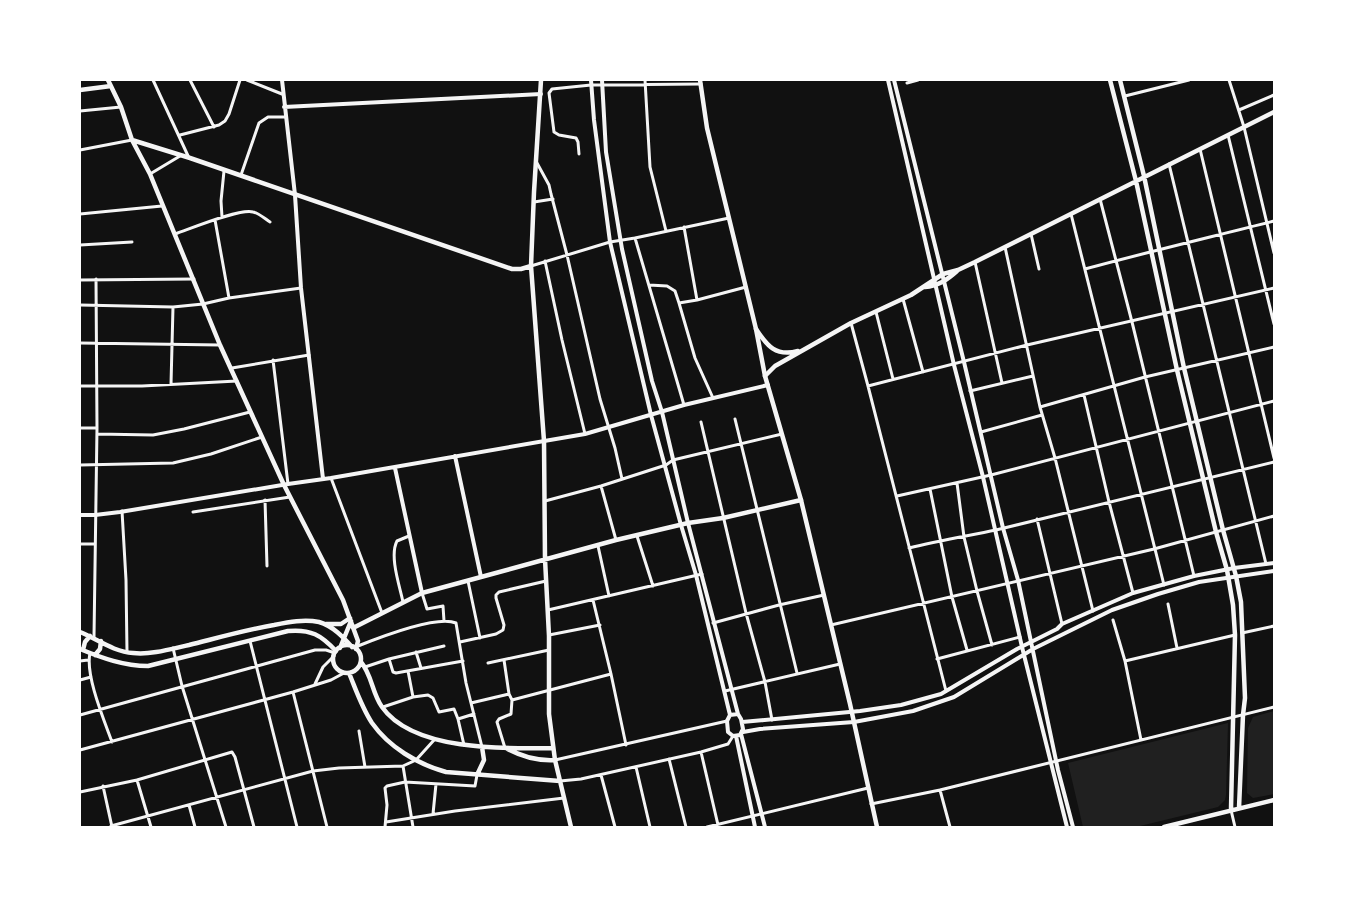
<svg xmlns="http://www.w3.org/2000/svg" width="1354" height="907" font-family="Montserrat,sans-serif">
  <rect width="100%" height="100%" fill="#111"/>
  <path fill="#202020" d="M1274,711V794L1253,798L1247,793L1248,728L1253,717Z
    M1228,723L1226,795L1225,800L1218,807L1136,827H1083L1068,763Z"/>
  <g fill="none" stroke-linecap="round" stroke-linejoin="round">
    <path stroke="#f5f5f5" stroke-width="3" d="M153,80L189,158
      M190,80L214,127
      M247,80L282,94
      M645,80L650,167L666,231
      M1229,80L1244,127L1274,253
      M907,83L918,80
      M1125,96L1189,80
      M1239,110L1274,95
      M80,111L121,107
      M180,135L219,125L225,121L229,114L240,80
      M1228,135L1274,324
      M1200,149L1274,458
      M80,150L132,140
      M579,154L578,142L576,138L559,135L554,132L549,93L552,89L591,85L701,84
      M537,163L549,185L551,194L567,255L600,399L615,448L622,479
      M1169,164L1266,564
      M150,174L180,156
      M241,175L259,123L268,117H286
      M1100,199L1132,322L1194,576
      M534,202L553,199
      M80,214L162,206
      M1071,214L1164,585
      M222,217L221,201L224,171
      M215,220L229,298
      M684,227L697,300
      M175,234C190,229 240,208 253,212C259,213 265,219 270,222
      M1031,234L1039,269
      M635,238L684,405
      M80,245L132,242
      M1005,247L1040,407L1055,458L1093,611
      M545,261L562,340L585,434
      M975,262L1002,383
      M531,266L610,242L635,238L729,218
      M1085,269C1148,252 1211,237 1274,221
      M80,280L194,279
      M649,285L667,286L675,291L679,303
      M903,299L923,372
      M80,305L173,307L203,304L229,298L301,288
      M876,312L893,379
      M851,323L868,386L946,691
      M80,343L220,345
      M273,360L288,484
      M232,368L309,355
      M171,384L173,307
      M80,386H142L237,381
      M868,386L1027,345L1274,288
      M970,391L1033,376
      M1084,395L1109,502L1133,593
      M713,398L695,358L679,303L697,300L746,287
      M1040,407L1145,377L1274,347
      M735,419L797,673
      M701,422L746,613L765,682L772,720
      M80,428H97
      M981,432L1042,415
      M97,434L153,435L184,429L250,412
      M80,465L173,463L211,454L262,437
      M331,478L382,613
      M957,483L964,537L977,591L992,645
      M601,486L616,540
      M930,489L952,597L967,650
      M897,496L991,475L1274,401
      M265,500L267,566
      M545,501L601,486L666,465L673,460L782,434
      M122,511L126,580L127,652
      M193,512L290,497
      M1037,519L1062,624
      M637,536L653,586
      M80,544H95
      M598,546L609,596
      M909,548C938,541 967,536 996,530L1274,462
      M468,581L480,638
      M422,593L427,609L443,606L444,621
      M593,600L611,674L626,745
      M403,602C400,587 389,556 397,541L409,536
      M1168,604L1177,648
      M548,610L702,574
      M1113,620L1125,661L1141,740
      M713,623L779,605L824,595
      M831,625L1154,549L1274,516
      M1242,633L1274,626
      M549,635L600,625
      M94,637L97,428L96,279
      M250,641L297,827
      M460,642L496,634L503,630L504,625L496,598V595L499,592L546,581
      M358,646C378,638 437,615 456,623L466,683L482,747
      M173,648L182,686L226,827
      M416,652L421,668
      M90,653C85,675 104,720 112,742
      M389,659L393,672L396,673L463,661
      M937,659L1020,637
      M504,660L509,694L512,700L511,714L499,719L497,722L505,748
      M80,661L88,660
      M1125,661L1235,635
      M488,663L549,650
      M365,667L389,659L444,646
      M408,671L413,697
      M80,680L91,677
      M315,684L323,667L334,656
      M725,691L840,664
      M293,692L327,827
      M512,700L611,674
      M471,703L509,694
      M383,707L413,697L428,695L433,698L439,712L454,709L458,719L474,714
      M80,715L315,650H326L335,653
      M458,719L464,745
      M359,731L365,767
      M80,750L293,692L331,680L344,673
      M701,752L718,825
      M669,759L686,827
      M555,760L727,721
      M403,766L413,827
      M636,767L650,827
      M601,775L615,827
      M137,780L151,827
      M560,781L581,779L701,752L728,744L733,736
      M103,786L112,827
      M940,790L950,827
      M80,792L137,780L232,752L235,757L254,827
      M871,804L940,790L1274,707
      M189,805L195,827
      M1231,810L1235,827
      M433,814L436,784
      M386,822L455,811L564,798
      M111,826L313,771L339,768L403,766L416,760L435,739
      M385,827L387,805L385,788L387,786L405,782L475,786L477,775
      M707,827L868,788"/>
    <path stroke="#f5f5f5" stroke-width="4" d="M282,80L295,195L301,288L323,479
      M591,80L594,120L610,242L651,415L681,525L696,575L730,715
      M602,80L606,152L622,249L652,381L662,412L688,523L738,714
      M888,80L954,365L983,477L1022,647L1067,827
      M894,80L964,362L1003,528L1018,580L1058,770L1073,827
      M284,107L541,94
      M455,456L481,577
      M395,468L422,593
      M80,515H95L120,512L288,484L331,478L585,434L684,405L768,385
      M738,714L741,719L743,729L740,735L733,736L728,732L727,721L730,715Z
      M742,722L860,711L901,705L941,694L1017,649L1057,629L1062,624L1133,593L1194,576L1234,568L1274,563
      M743,732L760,729L854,722L913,711L954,697L1033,649L1112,610L1158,594L1199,582L1274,571
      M741,734L765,827
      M736,736L755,827"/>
    <path stroke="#f5f5f5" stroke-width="4.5" d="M108,80L121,107L132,140L150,174L220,345L284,485L343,600L358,641L356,649
      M541,80L534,192L531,266L544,441L545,559L549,636V714L555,760L571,827
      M1110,80L1136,181L1177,370L1216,532L1227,570L1233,605L1235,635L1231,809
      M1120,80L1144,176L1184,368L1223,530L1236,576L1241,602L1245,698L1243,715L1239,808
      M80,90L111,86
      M132,140L190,158L512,269H521L531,266
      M925,287C938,286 947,280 957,271
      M756,329C767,346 776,357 798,351
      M765,376L775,366L851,323L911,295L943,274L958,270L975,262L1274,112
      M326,624H341L350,618
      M353,628L422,593L481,577L616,540L688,523L723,518L801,500
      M80,632C97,639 114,652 133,653C151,655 171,649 189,645C217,638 245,630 274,625C289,622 304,619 319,622C333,626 343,637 352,647
      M333 659a14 14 0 1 1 28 0a14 14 0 1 1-28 0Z
      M340,648L351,621
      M80,649C102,658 124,666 148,666L288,631C311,629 321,635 336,651
      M83,650L85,642L90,636
      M95,655L100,649L101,641
      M361,662C372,675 372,693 382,707C413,751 504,749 553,748
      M349,673C356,690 362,708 372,723C389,747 417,764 446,772L560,781
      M506,748C522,757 537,761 555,760
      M477,775L484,760L482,747
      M1164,827L1274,800"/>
    <path stroke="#f5f5f5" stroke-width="4.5" d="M700,80L707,128L756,329L765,376L801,500L850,704L877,827"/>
  </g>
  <rect width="1354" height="907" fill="none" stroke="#ffffff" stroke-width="162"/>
</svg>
